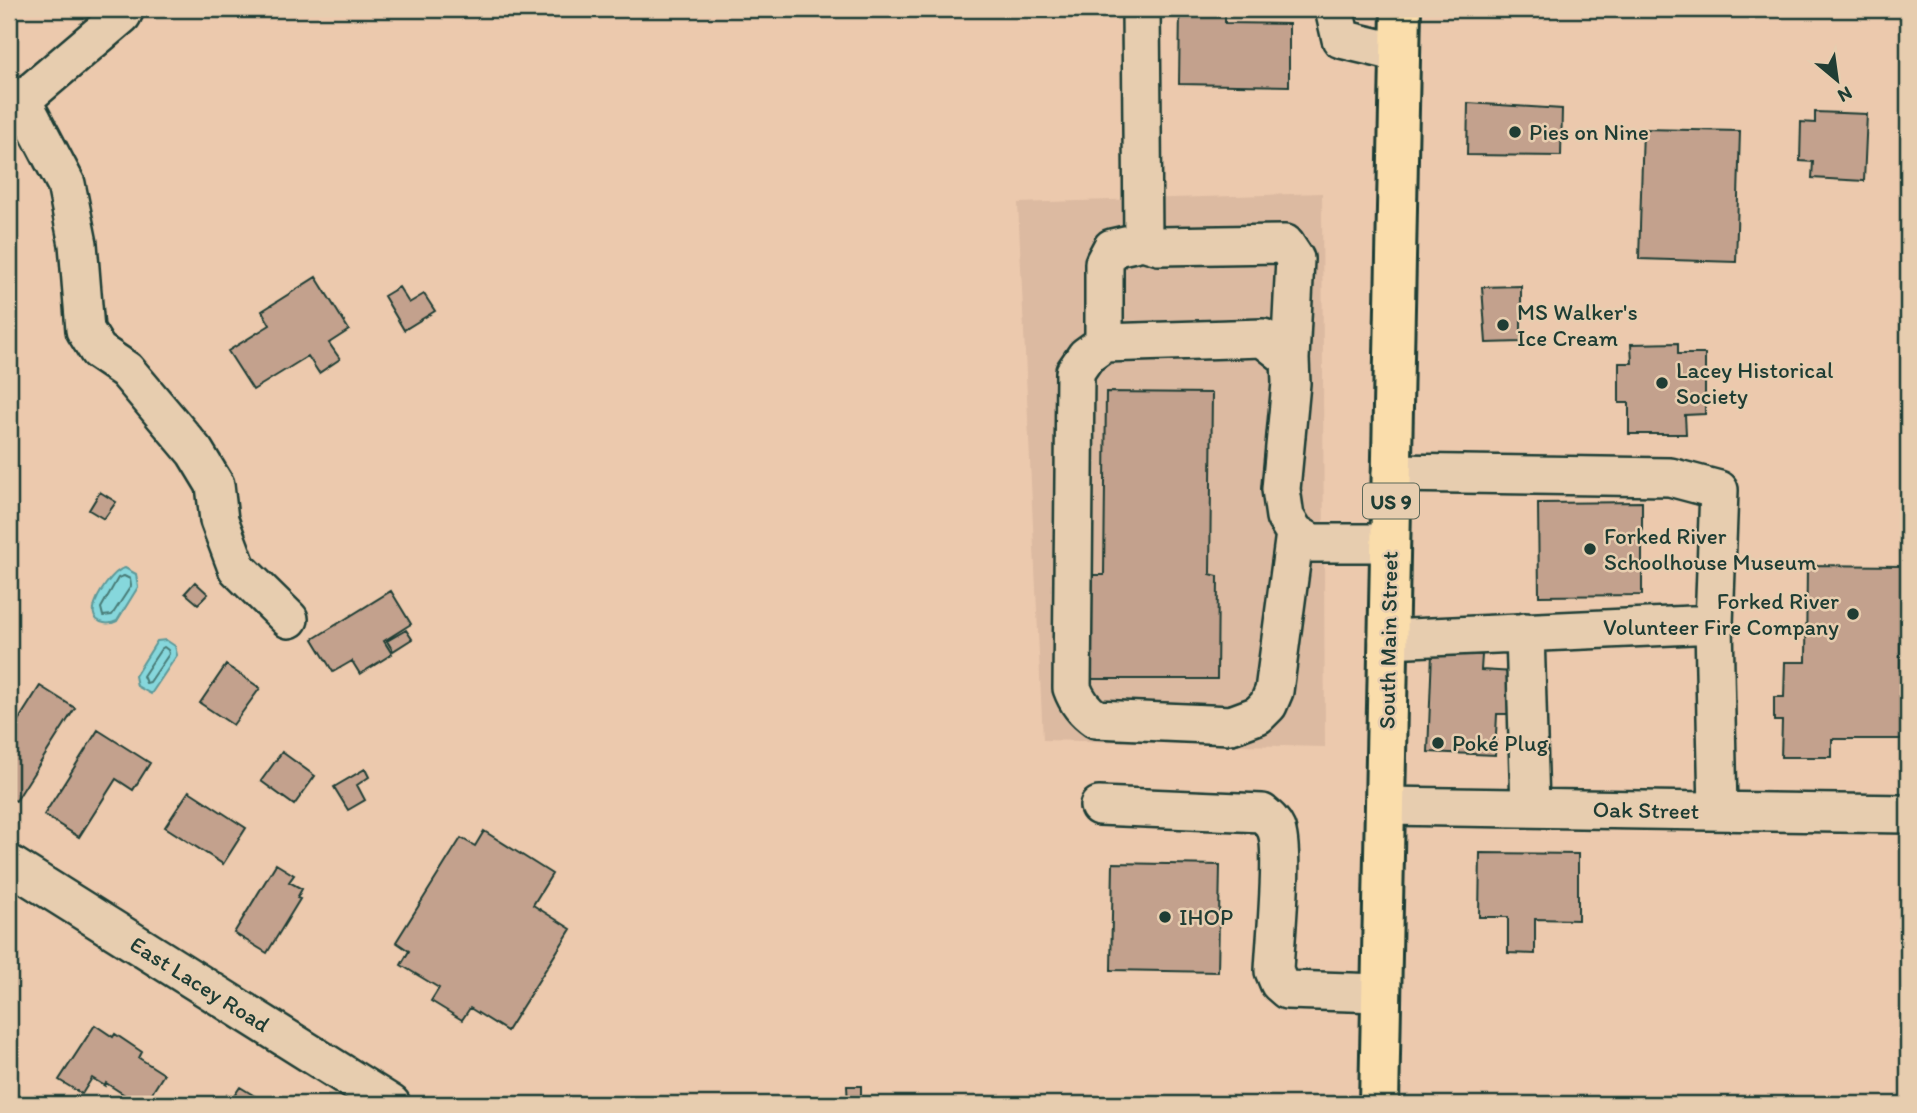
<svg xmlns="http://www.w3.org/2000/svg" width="1917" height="1113" font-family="Itim,sans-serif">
  <rect width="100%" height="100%" fill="#ecc9ad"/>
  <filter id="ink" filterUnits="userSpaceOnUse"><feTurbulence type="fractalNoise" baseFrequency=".0143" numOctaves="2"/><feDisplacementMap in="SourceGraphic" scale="14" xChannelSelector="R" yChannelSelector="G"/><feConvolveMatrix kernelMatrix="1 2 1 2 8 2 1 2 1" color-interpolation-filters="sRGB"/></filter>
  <g filter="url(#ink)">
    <path fill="#dcbaa1" d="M1322,193L1325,747L1043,740L1018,203Z"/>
    <path fill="#86d7dc" stroke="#5d9999" stroke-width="2" d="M125,568L136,574L138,587L117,621C107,626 91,623 94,608C96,596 113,570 125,568Z
      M166,640L175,646L177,655L151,694L137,686L135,676L157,641Z"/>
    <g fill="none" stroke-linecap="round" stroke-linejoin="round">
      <path stroke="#487b77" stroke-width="2" d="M124,576L130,579L131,586L112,615L103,616L101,608L118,578Z
        M164,647L168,650L169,654L150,682L146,683L143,676L161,649Z"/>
    </g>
    <path fill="#c3a18d" stroke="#1f3d34" stroke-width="2" d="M1180,9H1225V23L1289,24V86L1179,84Z
      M1468,103L1562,109L1561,156L1467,155Z
      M1815,112L1867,114L1864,181L1812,178L1813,162L1800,161L1801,122L1815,123Z
      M1643,129L1740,131L1736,262L1639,259Z
      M316,277L349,330L329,343L340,359L319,373L308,356L253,390L228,351L270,325L262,311Z
      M1521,286V342L1486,343L1482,287Z
      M399,287L409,303L424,294L435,311L404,330L384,296Z
      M1678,343V354H1705V414L1685,415L1686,434H1629V403H1619V363H1632L1631,344Z
      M1106,392L1212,393L1210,574L1218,576L1217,679H1081L1082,575H1104Z
      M100,492L116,502L104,519L89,510Z
      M1642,502V595L1539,596L1538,503Z
      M1807,565L1901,566L1900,670H1908V739H1832V757H1781L1782,721H1774V697H1784L1785,662H1806Z
      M195,582L208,594L198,604L185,593Z
      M391,591L411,624L384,641L392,654L360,674L352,661L333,672L313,639Z
      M406,630L412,639L393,651L387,641Z
      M1432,653L1482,655L1481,670L1514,672L1513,714H1497L1495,755L1428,752Z
      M226,665L260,688L233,725L200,703Z
      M40,686L75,708L16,801L9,797V735Z
      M98,730L150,763L133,790L116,779L79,837L44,815Z
      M282,752L315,776L294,805L261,781Z
      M365,769L369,777L357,785L365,800L348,810L334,787Z
      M189,791L246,828L223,864L165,827Z
      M484,831L552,874L533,905L571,929L507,1031L470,1008L462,1020L431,1001L439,988L401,965L409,951L396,942L461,838L475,846Z
      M1480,853L1578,854V920L1535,919V954L1508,953V917H1479Z
      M1113,863L1220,865L1218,972L1111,970Z
      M276,864L294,875L289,882L302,889L297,898L300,899L267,953L234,933Z
      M95,1025L113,1037L115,1034L142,1052L139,1058L164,1074L145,1104H139L106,1083L105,1086L92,1078L82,1094L59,1080Z
      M847,1086H861V1103L848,1104Z
      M240,1087L268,1104H222L227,1095L232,1099Z"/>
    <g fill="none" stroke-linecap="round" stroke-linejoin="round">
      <defs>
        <path id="minor" d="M1141,9L1143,241
          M1334,9L1341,39L1400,53
          M22,100L66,184L78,244L85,330L98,351L126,370L195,452L215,485L219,520L237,568L289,619
          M9,108L22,100L122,15L125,9
          M1104,343V263L1112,248L1143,241L1159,246L1285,244L1295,259L1290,359
          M1391,473L1670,477L1719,490L1714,624
          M1295,533L1274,691L1268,705L1258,715L1231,725L1096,719C1084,711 1077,702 1072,688L1075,372L1086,356L1104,343L1263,338L1290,359L1291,383L1281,489L1285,517L1295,533L1312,543H1390
          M1525,632L1530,808
          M1388,639L1714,624L1718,811
          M1099,806L1262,813C1268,818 1273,822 1276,829C1285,850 1275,943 1274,971L1279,983L1287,990L1381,993
          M1385,806L1908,814
          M9,864L391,1104"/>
        <path id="highway" d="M1379,1104L1401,9"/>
      </defs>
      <use href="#minor" stroke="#1f3d34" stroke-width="42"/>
      <use href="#highway" stroke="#1f3d34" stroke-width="44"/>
      <use href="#minor" stroke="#e7cdaf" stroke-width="37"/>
      <use href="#highway" stroke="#faddab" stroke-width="38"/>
    </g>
  </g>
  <g fill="#1f3d34" stroke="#e7cdaf" stroke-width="2.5">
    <circle cx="1515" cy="132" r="7"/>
    <circle cx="1503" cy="325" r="7"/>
    <circle cx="1662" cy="383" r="7"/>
    <circle cx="1590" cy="549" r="7"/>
    <circle cx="1853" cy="614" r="7"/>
    <circle cx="1438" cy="743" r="7"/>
    <circle cx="1165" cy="917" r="7"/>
  </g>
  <g text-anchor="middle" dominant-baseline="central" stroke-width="5" stroke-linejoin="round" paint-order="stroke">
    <rect fill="#e7cdaf" stroke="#5b6859" stroke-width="2" x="1363" y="483.5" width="56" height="35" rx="5"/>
    <g font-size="21" font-weight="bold" fill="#1f3d34">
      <text x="1391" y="501">US 9</text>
    </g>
    <g font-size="23" fill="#1f3d34" stroke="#e7cdaf" text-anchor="start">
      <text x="1529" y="132">Pies on Nine</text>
      <text x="1517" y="312">MS Walker's<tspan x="1517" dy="26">Ice Cream</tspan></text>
      <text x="1676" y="370">Lacey Historical<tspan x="1676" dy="26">Society</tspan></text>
      <text x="1604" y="536">Forked River<tspan x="1604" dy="26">Schoolhouse Museum</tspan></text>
      <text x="1839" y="601" text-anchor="end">Forked River<tspan x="1839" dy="26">Volunteer Fire Company</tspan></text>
      <text x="1452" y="743">Poké Plug</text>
      <text x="1179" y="917">IHOP</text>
    </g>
    <g font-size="23" fill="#1f3d34" stroke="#e7cdaf">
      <text transform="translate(1388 640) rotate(-89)">South Main Street</text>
      <text transform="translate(1646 810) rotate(1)">Oak Street</text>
      <text transform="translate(200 984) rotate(32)">East Lacey Road</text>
    </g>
  </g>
  <rect width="1917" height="1113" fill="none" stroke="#e7cdaf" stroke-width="35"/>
  <rect x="18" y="18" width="1882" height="1078" fill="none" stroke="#1f3d34" stroke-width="2.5" filter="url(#ink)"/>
  <g transform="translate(1837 80) rotate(151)" stroke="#e7cdaf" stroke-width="5" paint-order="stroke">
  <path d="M0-5L12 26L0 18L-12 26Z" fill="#1f3d34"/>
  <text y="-10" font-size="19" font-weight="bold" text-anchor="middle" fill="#1f3d34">N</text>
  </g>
</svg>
